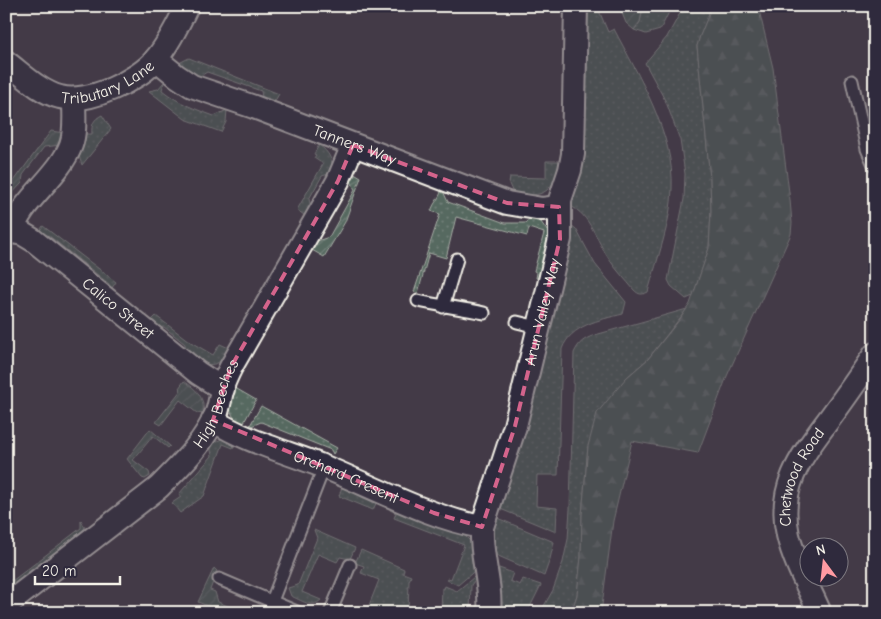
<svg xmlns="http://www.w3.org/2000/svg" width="881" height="619" font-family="'Comic Neue',sans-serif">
  <defs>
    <pattern id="grass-dots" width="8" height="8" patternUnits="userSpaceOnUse" patternTransform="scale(1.25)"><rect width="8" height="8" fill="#576961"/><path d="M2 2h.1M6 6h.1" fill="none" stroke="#707f78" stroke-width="1.8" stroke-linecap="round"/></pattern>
    <pattern id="forest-firs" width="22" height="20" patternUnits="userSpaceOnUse" patternTransform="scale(1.25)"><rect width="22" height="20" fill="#576961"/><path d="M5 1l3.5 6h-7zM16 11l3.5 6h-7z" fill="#707f78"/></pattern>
    <pattern id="garden-furrows" width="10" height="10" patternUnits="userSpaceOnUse" patternTransform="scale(1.25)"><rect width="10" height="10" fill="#576961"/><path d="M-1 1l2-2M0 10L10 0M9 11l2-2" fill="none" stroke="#707f78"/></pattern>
  </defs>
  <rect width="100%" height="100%" fill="#433a47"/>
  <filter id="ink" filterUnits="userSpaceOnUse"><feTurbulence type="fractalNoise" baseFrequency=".02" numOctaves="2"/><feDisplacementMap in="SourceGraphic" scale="10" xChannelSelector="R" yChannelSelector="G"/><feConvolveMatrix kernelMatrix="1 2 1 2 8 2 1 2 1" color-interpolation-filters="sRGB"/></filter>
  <g filter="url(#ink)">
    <path fill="url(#grass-dots)" stroke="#a6ada4" d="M586,6H597L608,32L614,29C638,75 675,135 672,189C671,223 657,259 648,292C642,295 639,295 634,290C626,280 616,270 609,259C597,242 590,214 570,206L584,158L587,29Z
      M643,6H672L660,30L646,34L634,30L640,22Z
      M684,6H711C708,21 700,32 697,46L710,178L711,211L709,248L693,296L686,299L671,286L668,280L684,199L685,174L680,140L666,102L645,63L667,37Z
      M189,58L279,94L272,106L263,103L261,91L207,72L197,78L183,69L179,63Z
      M164,82L162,90C178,103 195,109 214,116L227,110L226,122L221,132L185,119L149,91L158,89Z
      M102,115L111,129L82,165L79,156L84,134H92C91,124 94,119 102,115Z
      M319,145C329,152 334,161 332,173L322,176L309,199L312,211L310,215H304L297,210L323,164L314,158L316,155L314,154Z
      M546,161H560C554,192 544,199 513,193L509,184L510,177L546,178Z
      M442,189L448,202L505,223H526L531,217L541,222L550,235L541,280L536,278L537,273L534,271L544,233L529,228L527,236L456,217L446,258L429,253L418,293L414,292L440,214L431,211C434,202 440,198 442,189Z
      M570,224L576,229L595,264L626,302L623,314C599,320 571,325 562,349L558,475H537L536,506L557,508L556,532L498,508Z
      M43,226L116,282L108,294L109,284L48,235L36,236Z
      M687,309L648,359L626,378L588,446L582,515L581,557L577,595L571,613H540L553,590L563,562L568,539L570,509L574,353C579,342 584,339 595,335Z
      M156,316L189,341L213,355L220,344L231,349C216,371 208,366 186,356L185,344L164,327L153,329L148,324Z
      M237,389L256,400L243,424C229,418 229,407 231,393Z
      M261,406L337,448L333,454L331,450L261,422L249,427Z
      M222,439L229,440L235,442L233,448L223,444L204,496L180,513L172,503L181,497L179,494L212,456L210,444Z
      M343,484L378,499L373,510L339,496Z
      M392,504L465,536L472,543L478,568L458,585L447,580L448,578L451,579L464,545L394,518L396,513L390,510Z
      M495,517L554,542L550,559L544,576L496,555L494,540Z
      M314,530L355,548L350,559L340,557L337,562L318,554L302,592L321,600C312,609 301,600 291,596L288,588L298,585L317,538Z
      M361,550L404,569L403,573L411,576L409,581L408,613H366L379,580L361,573L364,566L355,563Z
      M499,568L513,573L510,581L520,585L523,579L541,585L527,613H501V585Z
      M479,573V575L471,585L470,613H441L442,588L444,589L445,586L457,591Z"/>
    <path fill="url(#forest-firs)" stroke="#a6ada4" d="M711,6H758L773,68L790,200L792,223L791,234L727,376L698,453L632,441L613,521L601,613H571L577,595L581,557L582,515L588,446L597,413L626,378L648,359L680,319L690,304L709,248L711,211L710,178L697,46C700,32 708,20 711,6Z"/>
    <path fill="url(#garden-furrows)" stroke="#a6ada4" d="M619,6H643L640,22L634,30L626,23Z
      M51,131L64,133L61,145L44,147L23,175L22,183L6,200V192Z
      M356,174L361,177L345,222L324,257L312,250L317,241L329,237L355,190L351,181Z
      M184,381C197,390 205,397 203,414L197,413L180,400L161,425L156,422L181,390L179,388Z
      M150,429L170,446L168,448L153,436L133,460L149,472L150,476L145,479L142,478L127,459Z
      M81,520L85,528L82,533L17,583L6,584V575L12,581L81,528Z
      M214,568L217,571L210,590L215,592L218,602L245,613H224L198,602Z"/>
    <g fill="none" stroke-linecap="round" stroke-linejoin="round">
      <defs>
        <path id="lane" d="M852,81L867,149L875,167
          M418,301C440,306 462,308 484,313
          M443,307L457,259
          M517,322L538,327
          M219,579L299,613
          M272,601L324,467
          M330,613L350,565"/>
        <g id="street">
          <path id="s1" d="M156,59L177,76L192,86L254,107L507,203L542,209L559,207"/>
          <path id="s2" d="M6,62C22,74 40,92 60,97C86,105 140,80 156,59C169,43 178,25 187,6"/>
          <path id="s3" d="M13,232L23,234L33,240L198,373L223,389"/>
          <path d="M6,234L13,232C17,204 60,176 71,145C76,131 74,114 74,99"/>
          <path id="s4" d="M213,420C245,441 287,452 322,466C372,486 430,518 482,527"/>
          <path id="s5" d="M8,604L158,488C180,466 206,441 217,412C220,403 221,394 223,385C225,379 228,373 231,367L338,181L353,145"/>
          <path id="s6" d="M489,613C492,584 480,556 482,527L515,426L560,239V200L570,170L573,154L576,6"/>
          <path id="s7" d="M820,613C809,588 794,561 788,535C776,482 807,450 835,411C849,392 862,373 875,354"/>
        </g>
      </defs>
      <use href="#lane" stroke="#f4f1e8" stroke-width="15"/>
      <use href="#street" stroke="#f4f1e8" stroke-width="26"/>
      <use href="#lane" stroke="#2f2a3d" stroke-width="11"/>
      <use href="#street" stroke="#2f2a3d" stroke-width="22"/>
    </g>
  </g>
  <path d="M0 0H881V619H0ZM353,145L507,203L559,207L560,239L515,426L482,527L434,513L213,420L231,367L338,181Z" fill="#433a47" fill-opacity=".55" fill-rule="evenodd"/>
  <path fill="none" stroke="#d4648c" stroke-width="4" stroke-dasharray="10 6" stroke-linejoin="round" d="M353,145L507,203L559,207L560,239L515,426L482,527L434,513L213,420L231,367L338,181Z"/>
  <g text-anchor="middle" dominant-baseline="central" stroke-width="4.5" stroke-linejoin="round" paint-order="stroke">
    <g font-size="16" fill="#f4f1e8" stroke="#2f2a3d">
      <text stroke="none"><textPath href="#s2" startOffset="116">Tributary Lane</textPath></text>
      <text stroke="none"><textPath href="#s1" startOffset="218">Tanners Way</textPath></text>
      <text stroke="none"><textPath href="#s3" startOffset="131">Calico Street</textPath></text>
      <text stroke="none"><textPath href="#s6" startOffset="310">Arun Valley Way</textPath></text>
      <text stroke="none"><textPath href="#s5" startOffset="294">High Beeches</textPath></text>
      <text stroke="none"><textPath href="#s4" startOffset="145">Orchard Cresent</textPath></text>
      <text stroke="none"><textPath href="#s7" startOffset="146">Chetwood Road</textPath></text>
    </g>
  </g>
  <rect width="881" height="619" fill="none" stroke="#2f2a3d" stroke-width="25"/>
  <rect x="12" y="12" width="856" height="594" fill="none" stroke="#f4f1e8" stroke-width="2" filter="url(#ink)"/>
  <g transform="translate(824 562) rotate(345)"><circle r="24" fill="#2f2a3d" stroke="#7e7a81"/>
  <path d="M0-4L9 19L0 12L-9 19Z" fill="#ff9aa2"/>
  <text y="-8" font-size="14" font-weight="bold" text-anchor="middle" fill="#f4f1e8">N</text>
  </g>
  <path d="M35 576v8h85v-8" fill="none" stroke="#f4f1e8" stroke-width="2.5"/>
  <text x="42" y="576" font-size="15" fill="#f4f1e8" stroke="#2f2a3d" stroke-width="4" paint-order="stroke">20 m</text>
</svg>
